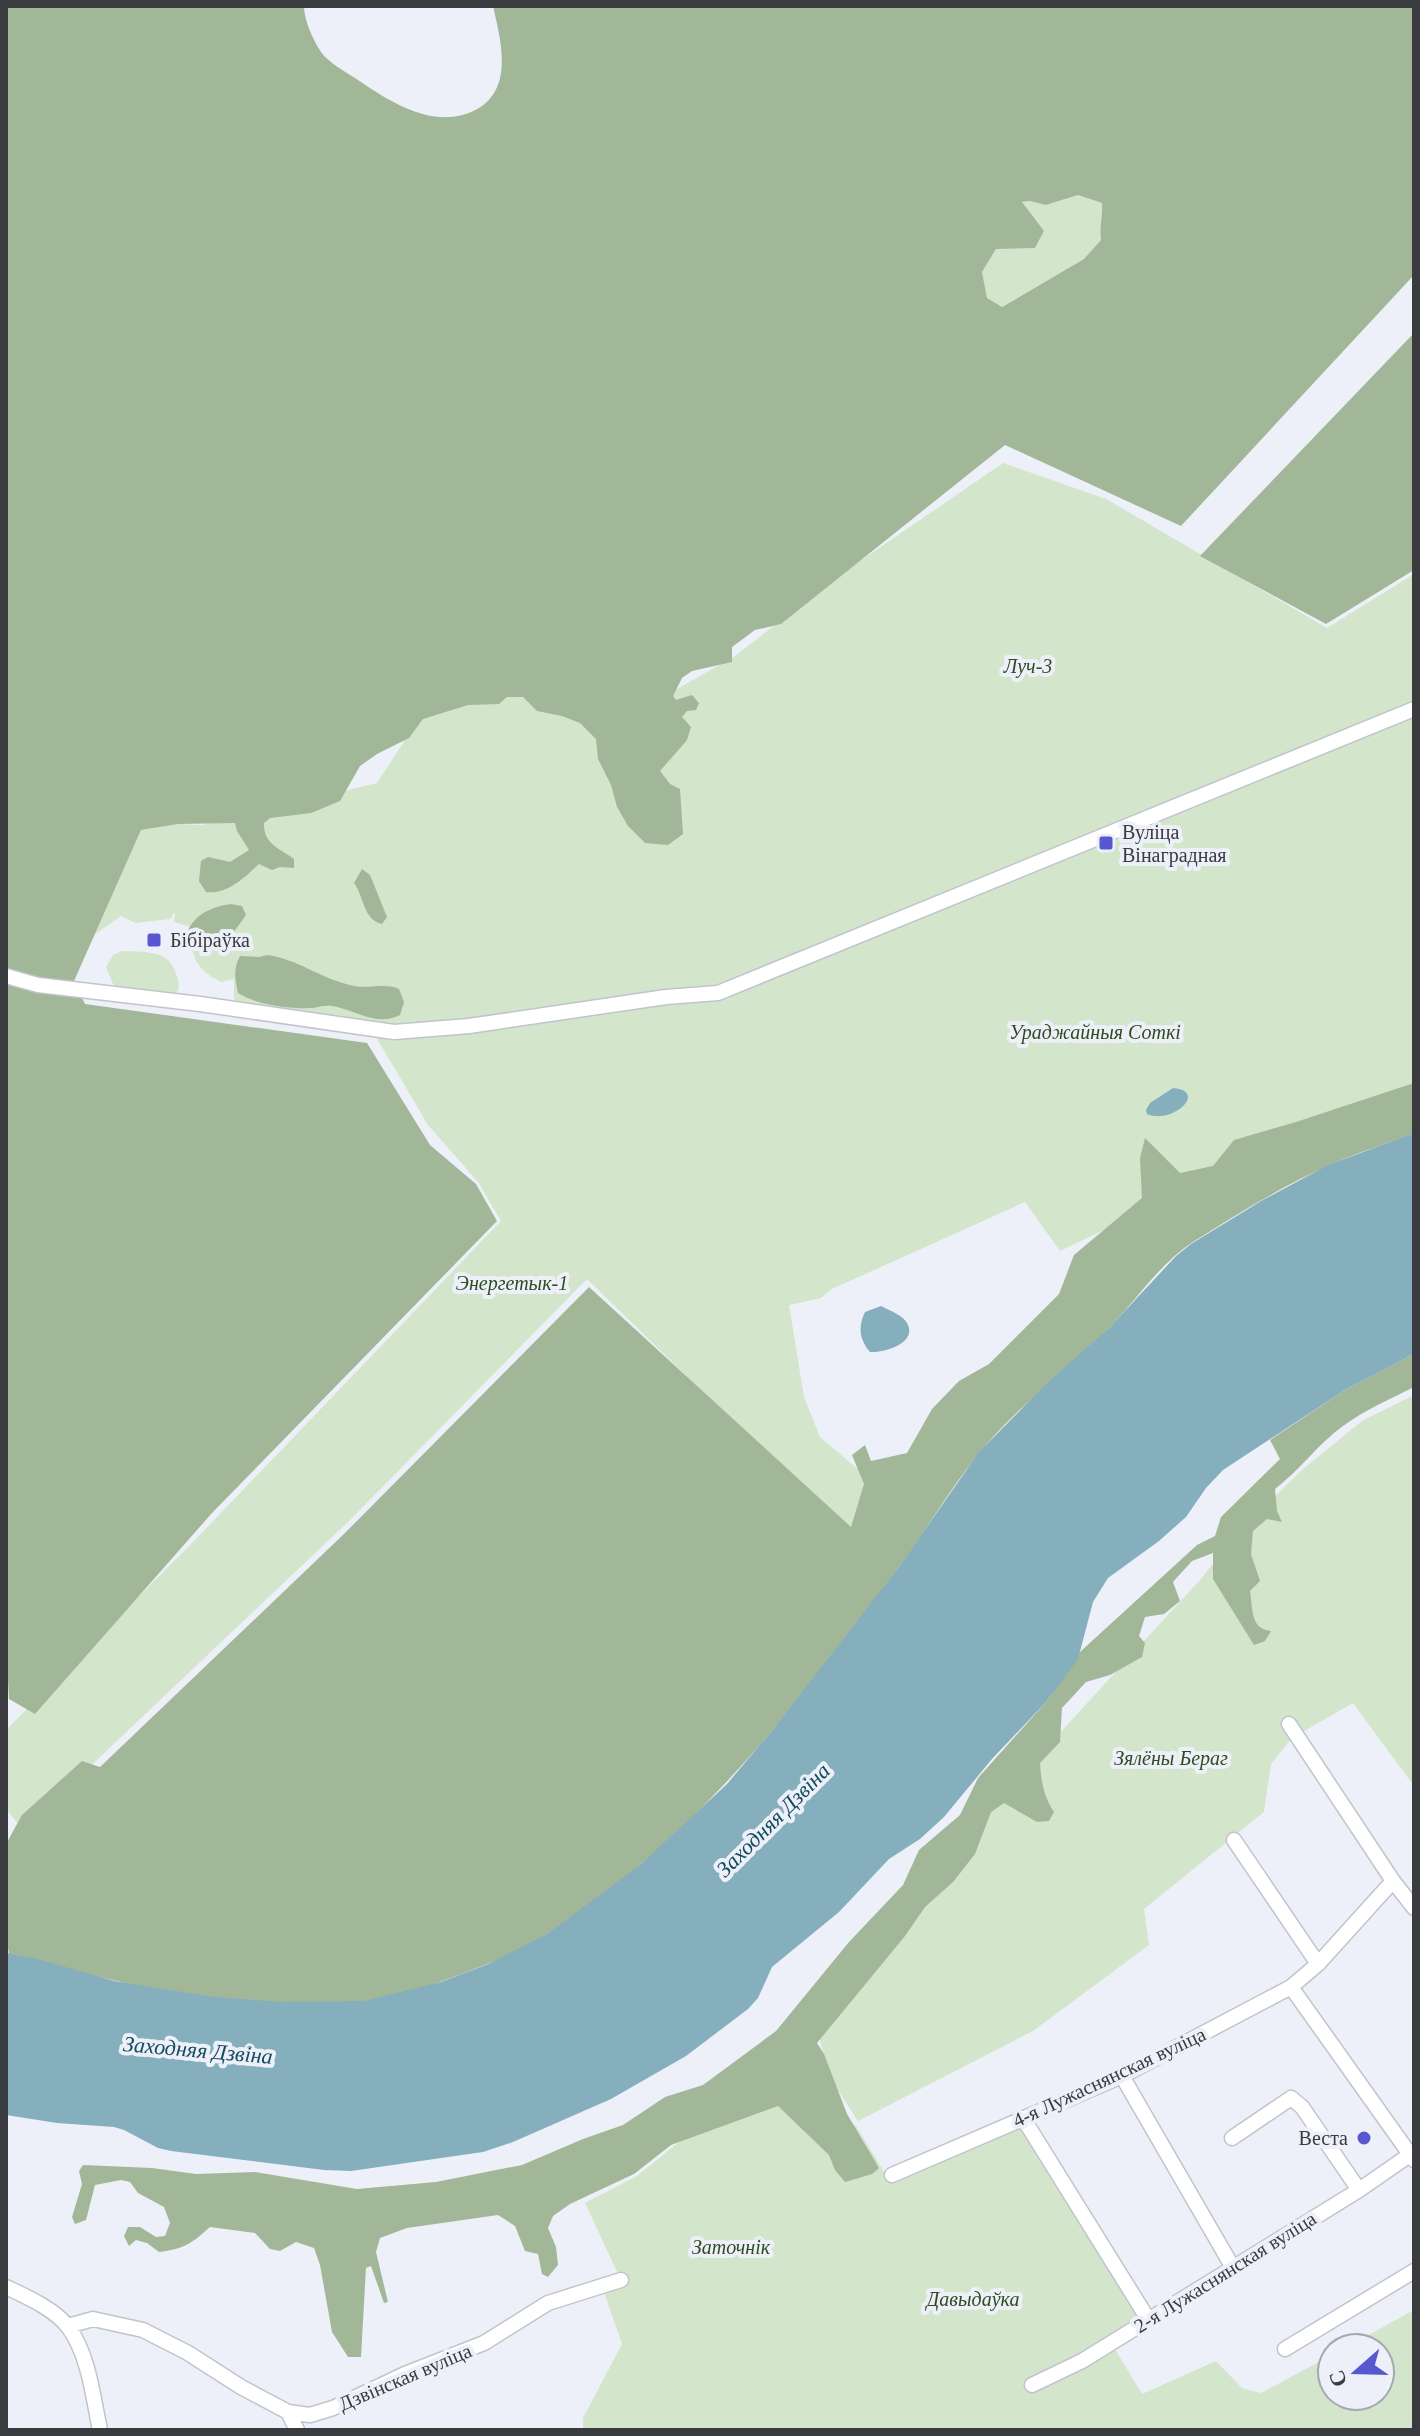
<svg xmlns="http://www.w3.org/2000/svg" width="1420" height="2436" font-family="'Times New Roman',serif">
  <rect width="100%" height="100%" fill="#edf0f9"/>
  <path fill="#d3e5ca" d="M1078,195L1102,203C1103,216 1099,227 1101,240L1084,259L1001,307L987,298L982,272L996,249L1035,248L1044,231L1021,203L1030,201L1046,205Z
    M1003,463L1106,499L1327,628L1414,574V1094L1369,1103L1060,1251L1025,1202L832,1289L821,1298L789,1305L804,1397L820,1437L867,1477L856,1541L587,1279L351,1519L23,1830L6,1809V1730L193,1542L501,1221L478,1182L428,1125L376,1037L234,1000V979L221,982C205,973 198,969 192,950L203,939L223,946L226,943L234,945V939L174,922L175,912L170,919L135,923L121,916L94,935L141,830L178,824L203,825L377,783L420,717L519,689L635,713L735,656L834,579Z
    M122,951C142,952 167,949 175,971C178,979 180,983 178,991L171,994L119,988L113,984L106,967L113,955Z
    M1414,1395V1786L1353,1703L1292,1738L1271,1764L1264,1812L1144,1909L1149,1945L1033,2031L858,2121L830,2078L819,2037L980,1820L1200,1580L1239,1531L1303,1469L1362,1421Z
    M824,2096L856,2126L889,2180L1020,2124L1142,2319L1110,2341L1142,2394L1216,2361L1242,2388L1261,2393L1332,2355V2396H1380V2348H1345L1414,2310V2430H583V2418L622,2344L605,2295L620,2278L585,2203L637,2176L695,2129L764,2099Z"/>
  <path fill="#a2b798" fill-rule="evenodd" d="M6,6H304C304,20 313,40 321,52C328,62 344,71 355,78C390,102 437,133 479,108C491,101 499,88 501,73C504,51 498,28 493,6H1414V275L1181,526L1005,445L781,624L755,630L732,647V662L692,671L682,678L673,696L676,700L692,695L699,703L696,710L687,711L682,717L691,727L687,740L660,771L670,784L680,789L683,834L668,845L645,843L628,826L617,807L611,785L598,759L596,739L580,723L562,716L537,711L523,697H507L499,704L468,705L423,719L409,738L377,754L360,766L340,801L311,813L270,818L264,823C263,844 279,848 294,859V868L280,867L272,870L259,864C244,878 227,895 206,892L199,881L201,861L208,857L230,862L249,850L237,831L235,823L178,824L141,830L74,981L85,1004L367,1043L430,1145L476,1184L497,1221L212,1513L35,1714L9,1699L6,1644ZM1078,195L1102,203C1103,216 1099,227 1101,240L1084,259L1002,307L987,298L982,272L996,249L1035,248L1044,231L1022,202L1030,201L1046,205Z
    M1414,333V570L1326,624L1200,556Z
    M362,869L370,875L387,917L382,924C363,920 364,896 354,883Z
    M231,904L242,906L246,915L226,943L223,946L203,939L192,950H188L184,946C186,919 207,907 231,904Z
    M268,955C297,959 320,978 350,985C366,990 385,982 399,989L404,1002L400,1015C376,1027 356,1010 332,1006C326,1005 319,1007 313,1008C290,1009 257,1005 238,993C235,979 233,969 240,956L259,957Z
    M1414,1083V1133C1387,1144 1358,1152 1332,1164C1284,1185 1237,1214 1193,1242C1159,1264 1136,1301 1107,1330C1070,1368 1027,1399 992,1438C956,1478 930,1525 899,1567C799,1704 692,1842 547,1934C520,1952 489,1963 459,1975C430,1986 397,1997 366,2001C286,2009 190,1998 112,1980C77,1973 44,1958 9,1954L6,1937V1844L22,1815L82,1761L100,1767L345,1533L589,1287L851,1527L864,1484L852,1455L865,1445L871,1461L907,1453L932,1409L959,1381L989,1364L1059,1294L1074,1255L1142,1198L1140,1158L1145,1138L1180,1173L1213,1166L1234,1140L1296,1122Z
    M1414,1354V1387C1390,1399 1365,1410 1343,1426C1318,1444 1300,1470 1275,1489L1277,1511L1282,1522L1267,1519L1253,1531L1251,1554L1260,1581L1250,1591C1253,1609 1250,1629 1271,1631L1265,1641L1254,1645L1213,1579V1553L1192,1561L1173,1582L1180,1601L1164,1614L1145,1617L1139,1636L1145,1643L1142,1657L1110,1675L1086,1682L1062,1708L1060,1742L1040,1763C1041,1782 1044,1797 1054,1812L1049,1821L1037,1822L1004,1803L991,1812L975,1854L953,1882L925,1907L905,1936L817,2043L824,2054L847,2114L879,2168L872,2174L845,2182L835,2170L829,2155L778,2106L671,2145L634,2174L570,2204L553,2216L548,2228L556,2247L558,2265L548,2277L542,2274L538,2254L525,2251L515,2226L498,2215L407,2228L380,2238L376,2252L388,2302L384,2303L371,2266L366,2268L361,2357H348L332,2332L320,2265L314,2248L296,2242L280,2251L270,2249L255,2233L210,2227C191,2244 184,2249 159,2252L147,2243L136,2240L129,2246L124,2236L128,2227H140L156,2237L165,2236L170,2223L164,2207L138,2193L130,2182L121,2180L95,2185L86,2220L75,2224L72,2217L82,2184L79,2171L83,2165L152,2168L196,2174L255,2172L357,2189L436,2182L522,2165L583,2139L623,2125L665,2097L703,2085L776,2031L849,1942L903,1885L919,1850L960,1815L978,1778L1047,1701L1081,1651L1197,1545L1215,1536L1221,1517L1280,1459L1270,1440L1345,1390Z"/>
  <path fill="#86afbd" d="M1173,1088C1209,1091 1172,1125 1147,1114L1146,1110L1150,1103Z
    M1414,1133V1354L1345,1390L1223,1470L1206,1488L1186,1517L1159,1541L1108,1578L1093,1602L1078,1659L1047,1701L992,1759L944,1817L920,1839L889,1859L839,1912L772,1967L758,1998L748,2009L686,2056L611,2099L513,2142L483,2152L351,2171L324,2170L171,2151L158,2148L124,2130L114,2127L57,2123L6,2115V1953L35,1958L114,1981L214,1997L283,2002L364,2001L441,1982L488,1964L547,1934L641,1864L727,1784L775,1727L899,1567L979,1452L1045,1385L1109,1328L1176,1256L1191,1244L1261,1201L1328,1165Z
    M881,1306C890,1311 904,1315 908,1325C916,1344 883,1353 870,1352C859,1339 858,1327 865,1312Z"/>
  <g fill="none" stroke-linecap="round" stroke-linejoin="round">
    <defs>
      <path id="minor" d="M6,976L38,985L200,1004L394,1032L469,1026L666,997L718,993L1414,709
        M1289,1724L1393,1881L1414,1908
        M1234,1840L1318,1964
        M1291,1987L1414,2160
        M1122,2076L1232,2266
        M1023,2118L1148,2319
        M1232,2138L1291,2098L1302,2107L1359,2190
        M892,2175L1122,2076L1291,1987L1318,1964L1393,1881
        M6,2287C27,2297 55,2309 69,2328C89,2356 93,2397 100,2430
        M68,2326L93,2319L143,2330L188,2353L241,2387L288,2412L310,2415L333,2408L405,2374L484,2343L548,2303L621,2280
        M1285,2349L1414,2271
        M1032,2385L1082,2361L1359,2190L1414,2152
        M288,2412L297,2430"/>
    </defs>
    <use href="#minor" stroke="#c1c4cd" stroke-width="17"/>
    <use href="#minor" stroke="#fff" stroke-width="14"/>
  </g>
  <g fill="#5757cf" stroke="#edf0f9" stroke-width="3">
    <rect x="1098" y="835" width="16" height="16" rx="4"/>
    <rect x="146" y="932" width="16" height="16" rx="4"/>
    <circle cx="1364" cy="2138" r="8"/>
  </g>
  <g text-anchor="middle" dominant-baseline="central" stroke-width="8" stroke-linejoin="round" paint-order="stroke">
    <g font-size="20" font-style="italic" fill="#2f4c1f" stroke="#edf0f9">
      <text x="1028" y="666">Луч-3</text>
      <text x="1095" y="1032">Ураджайныя Соткі</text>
      <text x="512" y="1283">Энергетык-1</text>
      <text x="1171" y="1758">Зялёны Бераг</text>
      <text x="731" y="2247">Заточнік</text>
      <text x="973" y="2299">Давыдаўка</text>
    </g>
    <g font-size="20" fill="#3a3b3f" stroke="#edf0f9" text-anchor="start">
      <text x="1122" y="832">Вуліца<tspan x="1122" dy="23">Вінаградная</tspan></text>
      <text x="170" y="940">Бібіраўка</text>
      <text x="1348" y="2138" text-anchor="end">Веста</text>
    </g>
    <g font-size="20" fill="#3a3b3f" stroke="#edf0f9">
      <text transform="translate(1109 2077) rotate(-25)">4-я Лужаснянская вуліца</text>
      <text transform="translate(1225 2272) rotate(-32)">2-я Лужаснянская вуліца</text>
      <text transform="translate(405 2377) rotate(-23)">Дзвінская вуліца</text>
    </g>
    <g font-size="22" font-style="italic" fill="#134c5d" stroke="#edf0f9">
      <text transform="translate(773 1820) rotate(-45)">Заходняя Дзвіна</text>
      <text transform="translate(198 2050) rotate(5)">Заходняя Дзвіна</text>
    </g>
  </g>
  <rect width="1420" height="2436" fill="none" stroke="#3a3b3f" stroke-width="16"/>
  <g transform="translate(1356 2372) rotate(250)"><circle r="38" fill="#edf0f9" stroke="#a5a8af" stroke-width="2"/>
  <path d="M0-6L14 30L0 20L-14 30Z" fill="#5757cf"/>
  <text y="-12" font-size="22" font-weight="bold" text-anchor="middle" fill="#3a3b3f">С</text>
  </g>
</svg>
